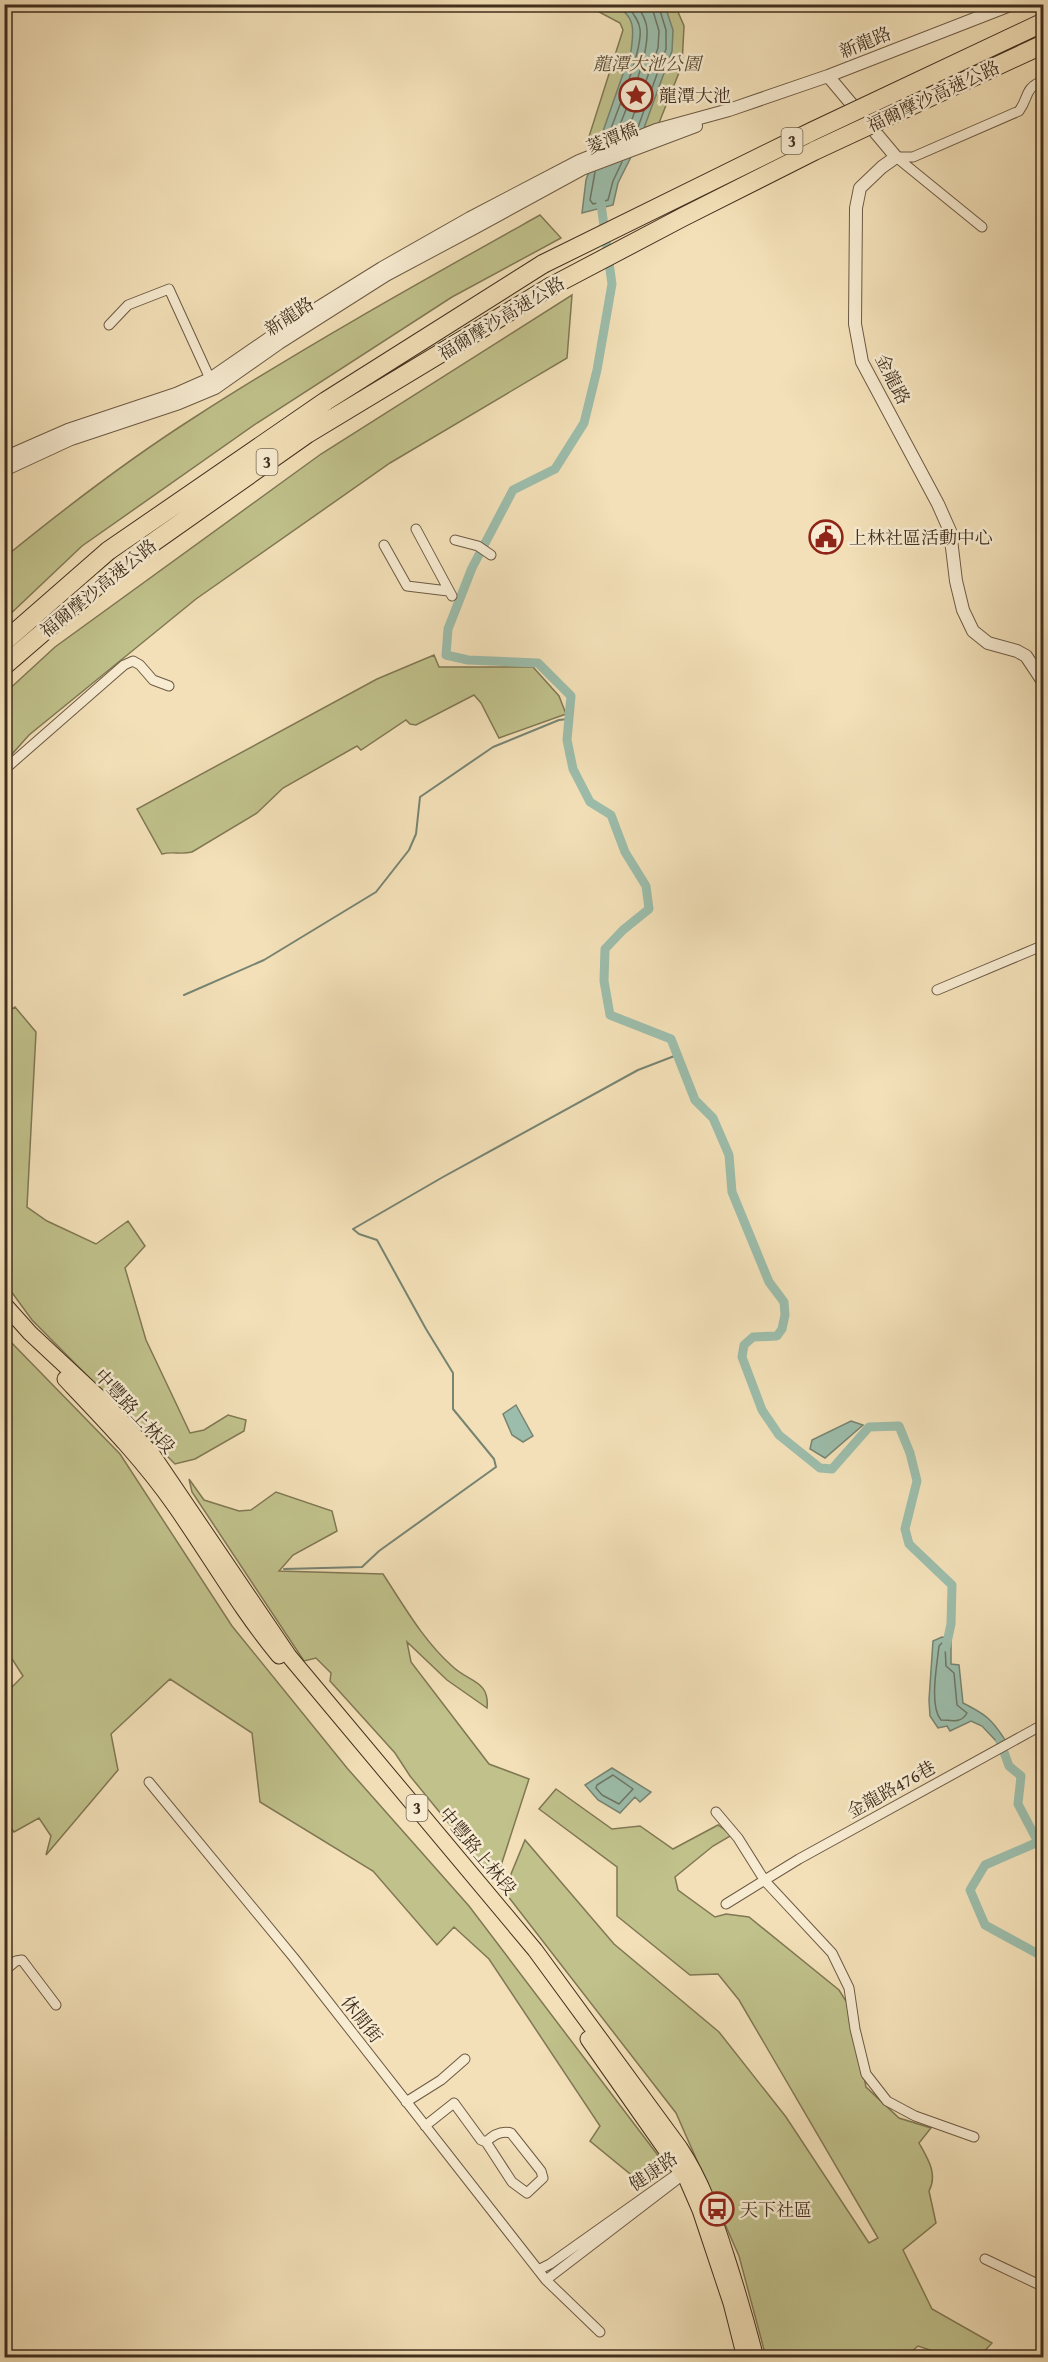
<svg xmlns="http://www.w3.org/2000/svg" width="1048" height="2362" font-family="'Gentium Book Plus','Noto Serif TC',serif">
  <rect width="100%" height="100%" fill="#f3e0b8"/>
  <filter id="stains"><feTurbulence type="fractalNoise" baseFrequency=".00333" numOctaves="4"/><feColorMatrix values="0 0 0 0 .2 0 0 0 0 .09 0 0 0 0 .02 0 0 0 .5 -.17"/></filter>
  <radialGradient id="worn" r=".72"><stop offset=".6" stop-color="#630" stop-opacity="0"/><stop offset="1" stop-color="#630" stop-opacity=".3"/></radialGradient>
  <path fill="#c0c18b" stroke="#807854" stroke-width="1.5" d="M586,5H675L684,26L682,65L659,123L586,146L623,30L620,23Z
    M540,215L561,238L452,297L257,423L82,546L5,619V557C65,508 129,459 195,417C307,345 424,280 540,215Z
    M572,295L567,358L390,463L196,599L29,735L5,762V693L55,647L321,454Z
    M434,655L439,667H533L559,696L566,714L499,738L481,703L474,695L416,725L410,724L406,720L361,750L357,746L283,788L257,813L192,852C181,855 173,851 162,854L137,809L377,679Z
    M15,1007L36,1032L27,1207L47,1221L96,1244L128,1221L145,1246L125,1268L146,1340L190,1433L204,1430L228,1415L246,1420L244,1431L195,1459L175,1464L32,1320L5,1283L4,1014Z
    M5,1336L120,1454L232,1626L347,1768L469,1906L663,2162L640,2182L590,2141L600,2126L489,1959L454,1927L437,1945L373,1871L260,1802L252,1733L170,1679L111,1734L118,1770L46,1855L51,1836L39,1818L14,1832L5,1821V1694L23,1676L5,1648Z
    M189,1479L204,1500L239,1511L251,1510L276,1492L332,1511L337,1531L293,1555L279,1571L383,1574C404,1606 423,1640 452,1666C468,1682 490,1680 487,1708L447,1680L407,1642L411,1662L489,1764L529,1779L496,1881L410,1776L395,1753L330,1681L331,1673L316,1658L304,1661L192,1492Z
    M556,1789L612,1829L640,1826L673,1849L718,1825L732,1835L713,1846L675,1877L678,1890L715,1917L726,1914L749,1917L839,1990L851,2009L866,2087L899,2118L931,2128L919,2143C928,2159 938,2174 929,2191L936,2223L903,2250L932,2309L992,2343L979,2357L948,2356L918,2346L905,2357H766L739,2256L676,2113L504,1891L525,1840L614,1944L719,2032L786,2117L869,2243L878,2238L739,2000L718,1974L690,1975L617,1916V1867L539,1809Z"/>
  <path fill="#9cbdab" stroke="#778472" stroke-width="1.5" d="M613,5H662L666,9L673,30L672,51L640,139L618,183L613,205L582,213L586,180L631,51C634,30 636,15 613,5Z
    M516,1405L533,1436L523,1442L512,1435L503,1414Z
    M851,1421L863,1425L825,1458L810,1449L812,1440Z
    M942,1637L951,1639V1664L959,1665L963,1703C985,1714 992,1719 1005,1740L997,1742L982,1726L971,1721L950,1731L947,1726L938,1728L930,1716L929,1700L933,1641Z
    M612,1768L651,1792L640,1802L635,1797L620,1813L598,1800L585,1785Z"/>
  <g fill="none" stroke-linecap="round" stroke-linejoin="round">
    <path stroke="#6e7664" stroke-width="1.5" d="M637,130L666,49V30L658,4
      M627,133L658,48L659,31L651,4
      M615,138C625,110 649,59 647,30C647,21 641,11 636,4
      M606,142C614,119 643,51 640,29C639,20 632,12 626,4
      M595,172L590,200L593,204L608,200L613,181L622,162
      M942,1643L945,1646L946,1666L954,1673L957,1705L967,1713C961,1724 951,1720 941,1720C929,1706 937,1665 939,1646Z
      M613,1775L633,1789L619,1804L602,1795L596,1788L597,1785Z"/>
    <path stroke="#778472" stroke-width="2" d="M184,995L264,960L376,892L409,850L416,834L420,797L493,747L559,720L568,719
      M284,1569L362,1567L379,1551L496,1467L494,1459L453,1409V1373L426,1329L377,1240L359,1234L353,1229L443,1177L638,1070L677,1055"/>
    <path stroke="#9cbdab" stroke-width="9" d="M600,197L612,284L597,370L584,423L555,469L513,490L472,568L448,629L446,655L468,660L538,663L571,696L567,740L573,769L590,802L611,815L625,852L646,886L649,909L623,930L605,949L604,981L610,1015L671,1039L695,1100L713,1118L729,1155L732,1192L769,1282L784,1302L785,1315L782,1329L777,1336L753,1337L744,1345L742,1357L762,1410L779,1435L820,1468L832,1469L869,1427L899,1426L910,1453L917,1481L905,1529L909,1544L952,1585L951,1624L946,1647
      M1000,1741L1009,1766L1021,1776L1018,1804L1038,1842L985,1865L970,1890L985,1925L1040,1955L1044,1961"/>
    <defs>
      <path id="minor" d="M896,157H913L1019,111C1030,96 1023,89 1044,80
        M896,157L982,227
        M109,325L128,305L169,289L212,383
        M416,529L452,596
        M455,540L478,546L491,555
        M384,545L407,586L448,591
        M4,770L124,665L133,661L140,665L153,680L169,686
        M937,990L1044,945
        M149,1782L294,1958L546,2280L600,2332
        M716,1812L738,1838L765,1881L832,1953L849,1988L855,2029L866,2074L887,2101L915,2116L974,2137
        M726,1904L799,1859L1044,1724
        M4,1971L16,1961L22,1960L56,2005
        M406,2102L441,2080L465,2059
        M425,2126L454,2103L481,2140L486,2142L512,2182L527,2193L543,2178L541,2171L511,2133C501,2130 493,2135 486,2142
        M985,2259L1044,2287
        M538,2270L550,2264L684,2169
        M546,2280L687,2172"/>
      <path id="tertiary" d="M828,76L896,157L882,167L860,188L856,208L855,324L862,362L938,504L950,531L956,581L963,610L973,631L988,643L1017,651L1026,656L1044,683
        M4,458L68,430L176,394L210,379L271,337L382,268L470,218L579,161L656,130L729,110L828,76L1013,4
        M4,470L71,439L179,403L215,388L279,343L386,275L476,227L582,169L696,126"/>
      <path id="primary" d="M4,1304L30,1333L105,1403L152,1454L289,1656L535,1950L680,2148C703,2183 713,2215 726,2255C737,2289 747,2323 756,2358
        M65,1379C104,1420 143,1460 175,1506C210,1556 240,1609 279,1656
        M588,2039L687,2180L700,2210L731,2303L745,2358"/>
      <path id="motorway" d="M4,642L108,551L326,401L543,264
        M4,666L121,565L307,434L550,287"/>
    </defs>
    <use href="#minor" stroke="#6d5a44" stroke-width="11"/>
    <use href="#tertiary" stroke="#6d5a44" stroke-width="14"/>
    <use href="#primary" stroke="#402e1d" stroke-width="17"/>
    <use href="#motorway" stroke="#402e1d" stroke-width="20"/>
    <use href="#minor" stroke="#f7ebd1" stroke-width="9"/>
    <use href="#tertiary" stroke="#f7ebd1" stroke-width="12"/>
    <use href="#primary" stroke="#f3e0b8" stroke-width="15"/>
    <use href="#motorway" stroke="#f3e0b8" stroke-width="18"/>
    <defs>
      <path id="motorway-bridge" d="M543,264L813,131L1044,22
        M550,287L683,217L814,151L1044,44"/>
    </defs>
    <use href="#motorway-bridge" stroke="#402e1d" stroke-width="20" stroke-linecap="butt"/>
    <use href="#motorway-bridge" stroke="#f3e0b8" stroke-width="18"/>
  </g>
  <defs>
    <symbol id="sight-ring" viewBox="-11 -11 22 22"><circle r="9.5" fill="#f7ebd1" stroke="#8f2418" stroke-width="1.5"/><path d="M0-6L1.8-2.2L6-1.7L2.9 1.2L3.7 5.4L0 3.3L-3.7 5.4L-2.9 1.2L-6-1.7L-1.8-2.2Z" fill="#8f2418"/></symbol>
    <symbol id="civic-ring" viewBox="-11 -11 22 22"><circle r="9.5" fill="#f7ebd1" stroke="#8f2418" stroke-width="1.5"/><path d="M-.6-6.5H3V-4.5H.6V-3L4-1V1h2V6H-6V1h2V-1L-.6-3ZM-1.2 2.5V6h2.4V2.5Z" fill="#8f2418"/></symbol>
    <symbol id="bus-ring" viewBox="-11 -11 22 22"><circle r="9.5" fill="#f7ebd1" stroke="#8f2418" stroke-width="1.5"/><path d="M-5-6H5V4H4V6H2V4H-2V6H-4V4H-5ZM-3.5-4V0h7V-4ZM-3.5 1.2v1.5H-2V1.2ZM2 1.2v1.5H3.5V1.2Z" fill="#8f2418"/></symbol>
  </defs>
  <g fill-rule="evenodd">
    <use href="#sight-ring" x="617" y="76" width="38" height="38"/>
    <use href="#civic-ring" x="807" y="518" width="38" height="38"/>
    <use href="#bus-ring" x="698" y="2190" width="38" height="38"/>
  </g>
  <g text-anchor="middle" dominant-baseline="central" stroke-width="5" stroke-linejoin="round" paint-order="stroke">
    <g fill="#f7ebd1" stroke="#776753" stroke-width="1.5">
      <rect x="781.5" y="128" width="21" height="26" rx="4.5"/>
      <rect x="256.5" y="449" width="21" height="26" rx="4.5"/>
      <rect x="406.5" y="1795" width="21" height="26" rx="4.5"/>
    </g>
    <g font-size="16" font-weight="bold" fill="#402e1d">
      <text x="792" y="141">3</text>
      <text x="267" y="462">3</text>
      <text x="417" y="1808">3</text>
    </g>
    <g font-size="18" fill="#402e1d" stroke="#f7ebd1">
      <text transform="translate(865 42) rotate(-22)">新龍路</text>
      <text transform="translate(933 96) rotate(-25)">福爾摩沙高速公路</text>
      <text transform="translate(612 138) rotate(-22)">菱潭橋</text>
      <text transform="translate(289 316) rotate(-33)">新龍路</text>
      <text transform="translate(501 318) rotate(-31)">福爾摩沙高速公路</text>
      <text transform="translate(893 379) rotate(63)">金龍路</text>
      <text transform="translate(98 588) rotate(-39)">福爾摩沙高速公路</text>
      <text transform="translate(135 1411) rotate(47)">中豐路上林段</text>
      <text transform="translate(891 1789) rotate(-29)">金龍路476巷</text>
      <text transform="translate(478 1851) rotate(50)">中豐路上林段</text>
      <text transform="translate(362 2019) rotate(52)">休閒街</text>
      <text transform="translate(653 2171) rotate(-34)">健康路</text>
    </g>
    <g font-size="18" font-style="italic" fill="#5a4b33" stroke="#f7ebd1">
      <text x="647" y="63">龍潭大池公園</text>
    </g>
    <g font-size="18" fill="#402e1d" stroke="#f7ebd1" text-anchor="start">
      <text x="659" y="95">龍潭大池</text>
      <text x="849" y="537">上林社區活動中心</text>
      <text x="740" y="2209">天下社區</text>
    </g>
  </g>
  <rect width="1048" height="2362" fill="none" stroke="#f3e0b8" stroke-width="24"/>
  <rect x="6" y="6" width="1036" height="2350" fill="none" stroke="#402e1d" stroke-width="3"/>
  <rect x="12" y="12" width="1024" height="2338" fill="none" stroke="#402e1d" stroke-width="1.5"/>
  <rect width="100%" height="100%" filter="url(#stains)"/>
  <rect width="100%" height="100%" fill="url(#worn)"/>
</svg>
